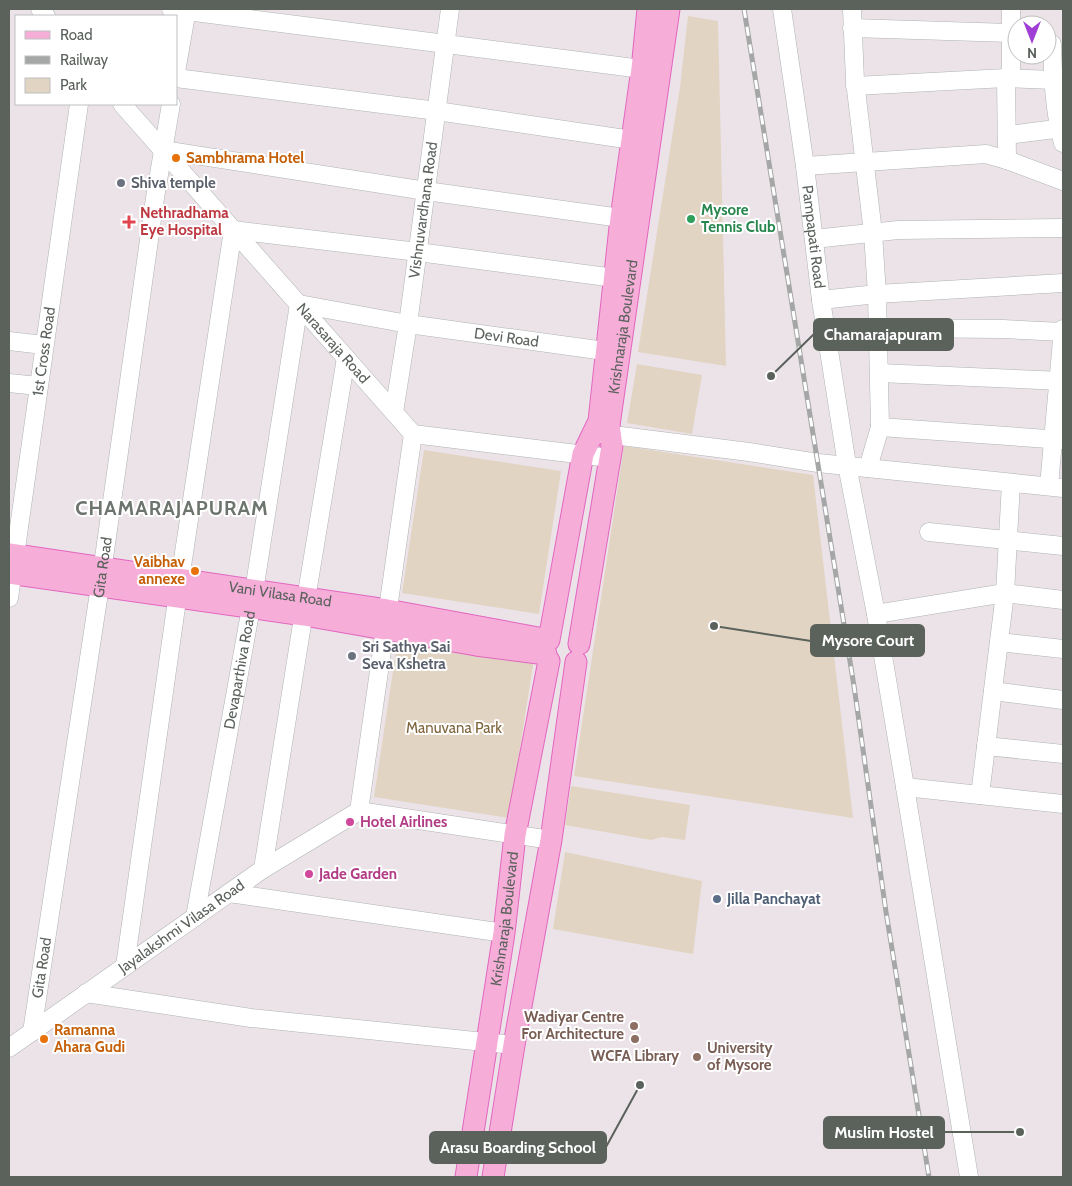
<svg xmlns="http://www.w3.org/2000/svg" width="1072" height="1186" font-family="Cabin,sans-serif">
  <rect width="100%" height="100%" fill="#ece3e9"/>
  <path fill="#e1d4c2" d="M688,16L718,21L726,366L638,352L680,87Z
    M637,364L702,375L692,434L627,423Z
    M624,446L813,475L853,818L574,776Z
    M424,450L561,471L539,614L402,593Z
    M398,638L534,659L509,818L374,797Z
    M571,786L690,805L685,840L662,837L651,840L565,825Z
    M565,852L702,881L693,954L553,929Z"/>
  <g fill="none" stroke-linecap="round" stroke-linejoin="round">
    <defs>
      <g id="minor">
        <path d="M40,9L46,16"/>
        <path d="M171,9L642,69"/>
        <path id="s1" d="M782,9L805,166L821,300L847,465L876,614L905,787L1063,804"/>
        <path d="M852,9L855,81L873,233L877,294L880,427L868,468"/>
        <path d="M1011,9V71L1006,78L1007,160L1063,181"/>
        <path d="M852,28L1010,33"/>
        <path d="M1052,44C1053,77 1054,111 1063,143"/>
        <path d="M176,72L187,9"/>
        <path d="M176,78L437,111L632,140"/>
        <path d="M855,86L1006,78L1054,80"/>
        <path id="s2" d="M122,104L413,434L610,458"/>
        <path d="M1008,135L1063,128"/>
        <path d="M163,150L426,191L621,218"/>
        <path d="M805,166L986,154L1007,160"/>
        <path d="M814,239L898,230L1063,228"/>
        <path d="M821,300L877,294L1063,283"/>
        <path d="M878,328L1003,329L1063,332"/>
        <path d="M9,341L44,345"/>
        <path d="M879,373L1063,381"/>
        <path d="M9,383L38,386"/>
        <path id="s3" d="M394,412L408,324L450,9"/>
        <path d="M880,427L1063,440"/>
        <path d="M597,433L749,452L818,463L1063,488"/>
        <path d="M1049,486L1063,329"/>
        <path d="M929,532L1063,546"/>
        <path id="s4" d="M9,598L79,104"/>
        <path d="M876,614L1005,593L1063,600"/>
        <path d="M999,642L1063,649"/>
        <path d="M993,691L1063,700"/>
        <path d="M986,746L1063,754"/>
        <path d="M905,787L969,1177"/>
        <path d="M980,795L1005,593L1011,483"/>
        <path d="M359,811L413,434"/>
        <path d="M359,811L551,840"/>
        <path d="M263,869L306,599L346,358"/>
        <path d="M229,893L504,933"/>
        <path id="s5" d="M195,917L254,591L299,304L408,324L605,351"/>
        <path d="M125,966L180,579L233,230L418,252L615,278"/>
        <path d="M86,993L251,1018L514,1045"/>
        <path id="s6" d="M32,1032L100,586L155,198L171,104"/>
        <path id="s7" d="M9,1048L263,869L359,811"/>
      </g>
      <g id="major">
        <path id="s8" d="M9,554L387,610L549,640L583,454L599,421L621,218L642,69L648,9"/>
        <path d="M9,573L304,615L476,645L546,654"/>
        <path id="s9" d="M579,644L612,446L609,425L669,9"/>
        <path id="s10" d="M466,1177L504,933L515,835L549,661"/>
        <path d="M493,1177L514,1045L551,840L576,662"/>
      </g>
    </defs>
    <use href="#minor" stroke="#aeb4b0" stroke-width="19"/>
    <use href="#major" stroke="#e266bf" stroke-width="23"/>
    <use href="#minor" stroke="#fff" stroke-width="18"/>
    <use href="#major" stroke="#f6aed9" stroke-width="21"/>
    <defs>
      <path id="rail" d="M744,9L854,686L886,912L929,1177"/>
    </defs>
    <use href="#rail" stroke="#a4a7a5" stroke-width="5"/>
    <use href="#rail" stroke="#fff" stroke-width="3" stroke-dasharray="9" stroke-linecap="butt"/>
  </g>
  <g fill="#e8710a" stroke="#fff" stroke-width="2">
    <circle cx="176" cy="158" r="5"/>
    <circle cx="195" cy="571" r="5"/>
    <circle cx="44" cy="1039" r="5"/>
  </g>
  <g fill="#6b7280" stroke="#fff" stroke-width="2">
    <circle cx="121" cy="183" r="5"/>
    <circle cx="352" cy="656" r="5"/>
  </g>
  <circle fill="#2e9e5b" stroke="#fff" stroke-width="2" cx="691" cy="219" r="5"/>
  <path fill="#e0444e" stroke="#fff" stroke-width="2" d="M126.5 214.5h5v5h5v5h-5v5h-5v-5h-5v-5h5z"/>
  <g fill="#d1479c" stroke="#fff" stroke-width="2">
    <circle cx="350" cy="822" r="5"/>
    <circle cx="309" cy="874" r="5"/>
  </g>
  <circle fill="#5c6f8a" stroke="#fff" stroke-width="2" cx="717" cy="899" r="5"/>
  <g fill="#8d6e63" stroke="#fff" stroke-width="2">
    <circle cx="634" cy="1026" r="5"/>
    <circle cx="635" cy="1039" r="5"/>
    <circle cx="697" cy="1057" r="5"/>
  </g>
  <g text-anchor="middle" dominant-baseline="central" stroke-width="4" stroke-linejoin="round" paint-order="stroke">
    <g font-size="15" font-weight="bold" fill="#c56008" stroke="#fff" text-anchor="start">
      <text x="186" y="158">Sambhrama Hotel</text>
      <text x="185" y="562" text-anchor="end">Vaibhav<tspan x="185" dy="17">annexe</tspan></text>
      <text x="54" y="1030">Ramanna<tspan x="54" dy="17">Ahara Gudi</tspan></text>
    </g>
    <g font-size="15" font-weight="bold" fill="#5b616d" stroke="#fff" text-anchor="start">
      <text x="131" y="183">Shiva temple</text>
      <text x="362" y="647">Sri Sathya Sai<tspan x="362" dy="17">Seva Kshetra</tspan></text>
    </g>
    <g font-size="15" font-weight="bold" fill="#27864d" stroke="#fff" text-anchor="start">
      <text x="701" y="210">Mysore<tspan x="701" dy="17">Tennis Club</tspan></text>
    </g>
    <g font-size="15" fill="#5b625c" stroke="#fff">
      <text stroke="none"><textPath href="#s3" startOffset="204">Vishnuvardhana Road</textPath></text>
      <text stroke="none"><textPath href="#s1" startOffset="230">Pampapati Road</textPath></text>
      <text stroke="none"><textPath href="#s9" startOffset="321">Krishnaraja Boulevard</textPath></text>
      <text stroke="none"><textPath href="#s5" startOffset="832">Devi Road</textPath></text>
      <text stroke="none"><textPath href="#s2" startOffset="319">Narasaraja Road</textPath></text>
      <text stroke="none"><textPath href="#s4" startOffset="249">1st Cross Road</textPath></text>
      <text stroke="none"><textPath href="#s6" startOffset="470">Gita Road</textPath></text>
      <text stroke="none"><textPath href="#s8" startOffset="274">Vani Vilasa Road</textPath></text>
      <text stroke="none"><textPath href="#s5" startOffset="251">Devaparthiva Road</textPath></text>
      <text stroke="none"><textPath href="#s10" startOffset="261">Krishnaraja Boulevard</textPath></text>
      <text stroke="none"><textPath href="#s7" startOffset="211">Jayalakshmi Vilasa Road</textPath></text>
      <text stroke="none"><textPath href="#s6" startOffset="65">Gita Road</textPath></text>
    </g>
    <g font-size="15" font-weight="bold" fill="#be3a42" stroke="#fff" text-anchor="start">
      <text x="140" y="213">Nethradhama<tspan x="140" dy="17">Eye Hospital</tspan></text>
    </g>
    <g font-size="15" fill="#7f653d" stroke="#fff">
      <text x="454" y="728">Manuvana Park</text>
    </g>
    <g font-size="15" font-weight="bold" fill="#b23c85" stroke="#fff" text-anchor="start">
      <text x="360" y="822">Hotel Airlines</text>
      <text x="319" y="874">Jade Garden</text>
    </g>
    <g font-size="15" font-weight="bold" fill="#4e5e75" stroke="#fff" text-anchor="start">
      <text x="727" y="899">Jilla Panchayat</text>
    </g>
    <g font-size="15" font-weight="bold" fill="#785e54" stroke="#fff" text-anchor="end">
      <text x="624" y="1017">Wadiyar Centre<tspan x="624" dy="17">For Architecture</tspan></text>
      <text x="707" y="1048" text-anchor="start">University<tspan x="707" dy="17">of Mysore</tspan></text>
      <text x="635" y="1056" text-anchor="middle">WCFA Library</text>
    </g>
    <g font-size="20" font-weight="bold" letter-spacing="1" fill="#6c746d" stroke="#fff">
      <text x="172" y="508">CHAMARAJAPURAM</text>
    </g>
  </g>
  <path fill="none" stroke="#5b625c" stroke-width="2" d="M771 376L814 334M714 626L811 641M1020 1132L944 1132M640 1085L606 1147"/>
  <g fill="#5b625c" stroke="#fff" stroke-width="2">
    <circle cx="771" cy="376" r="5"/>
    <circle cx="714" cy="626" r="5"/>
    <circle cx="1020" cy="1132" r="5"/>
    <circle cx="640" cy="1085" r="5"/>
  </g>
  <g fill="#5b625c" stroke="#5b625c" stroke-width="2">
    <rect x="814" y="319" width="139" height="31" rx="5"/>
    <rect x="811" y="625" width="113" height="31" rx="5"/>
    <rect x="824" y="1117" width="120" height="31" rx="5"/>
    <rect x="430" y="1132" width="176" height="31" rx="5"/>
  </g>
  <g font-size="16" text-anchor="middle" font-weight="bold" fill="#fff">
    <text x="883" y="340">Chamarajapuram</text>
    <text x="868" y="646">Mysore Court</text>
    <text x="884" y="1138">Muslim Hostel</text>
    <text x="518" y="1153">Arasu Boarding School</text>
  </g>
  <rect width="1072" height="1186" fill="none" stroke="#5b625c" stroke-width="20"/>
  <rect x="15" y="15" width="162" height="90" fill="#ffffff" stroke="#bdc0be"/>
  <rect x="25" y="31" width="25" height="8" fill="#f6aed9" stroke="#bdc0be"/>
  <text x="60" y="40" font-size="15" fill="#5b625c">Road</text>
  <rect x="25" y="56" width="25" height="8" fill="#a4a7a5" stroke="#bdc0be"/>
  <text x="60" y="65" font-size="15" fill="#5b625c">Railway</text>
  <rect x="25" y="78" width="25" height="15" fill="#e1d4c2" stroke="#bdc0be"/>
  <text x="60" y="90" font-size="15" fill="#5b625c">Park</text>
  <g transform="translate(1032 40) rotate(180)"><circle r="24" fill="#ffffff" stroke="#bdc0be"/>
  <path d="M0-4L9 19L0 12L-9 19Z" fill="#a03fd6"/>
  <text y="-8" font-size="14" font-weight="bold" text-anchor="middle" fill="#5b625c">N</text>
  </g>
</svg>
